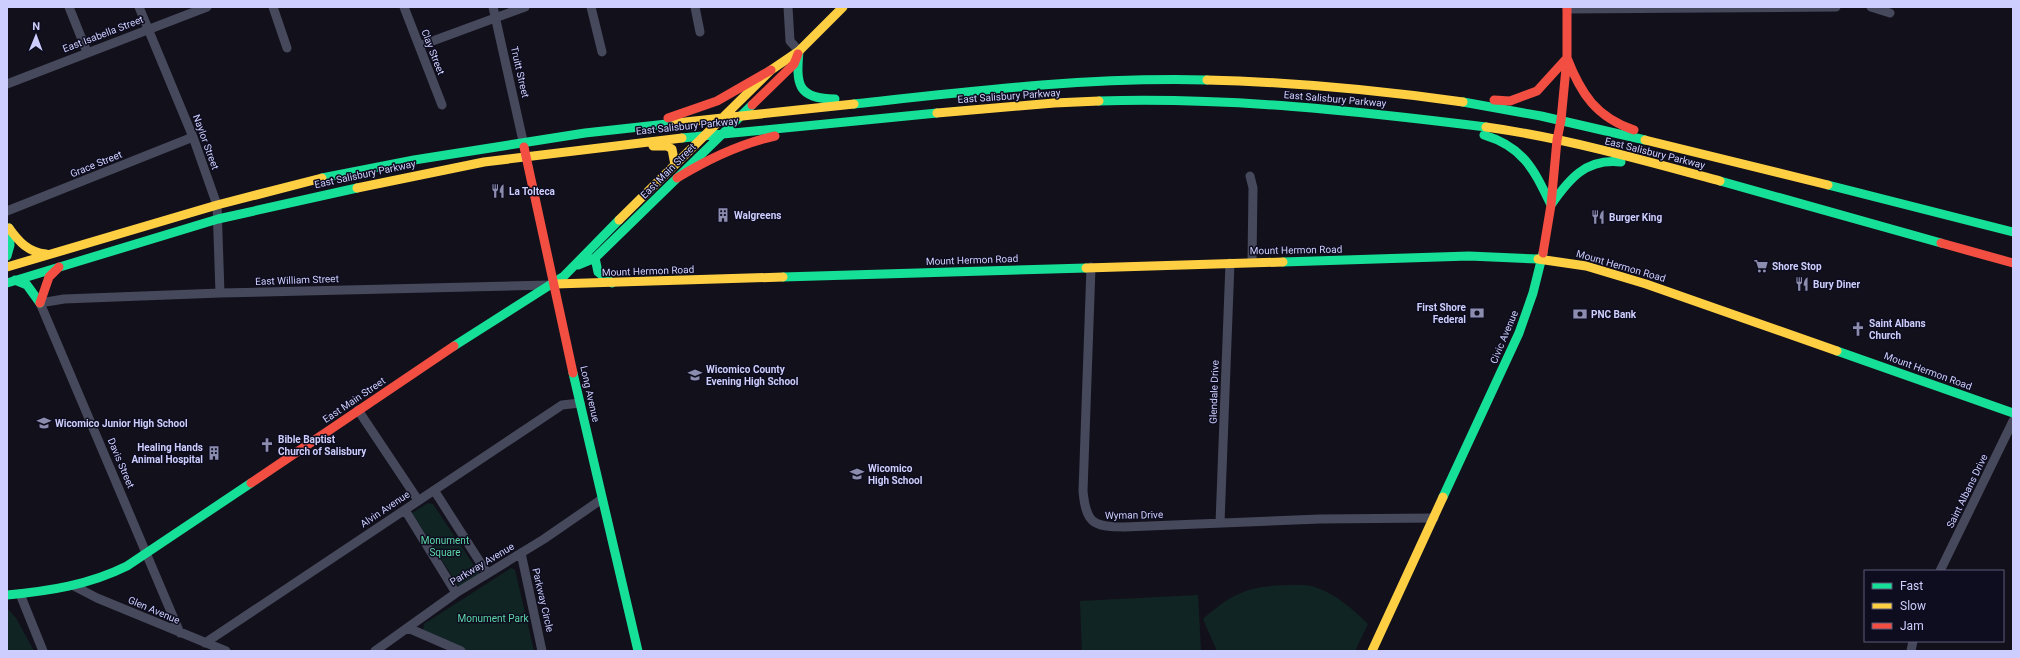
<svg xmlns="http://www.w3.org/2000/svg" width="2020" height="658" font-family="Roboto,sans-serif">
  <rect width="100%" height="100%" fill="#12111b"/>
  <path fill="#102523" d="M428,503L433,504L479,573V574L459,587L412,513Z
    M511,568L515,570L534,651H464L423,631L424,624Z
    M1304,585C1328,587 1352,608 1368,624L1355,651H1217L1203,619C1239,587 1256,585 1304,585Z
    M1198,595L1201,651H1082L1080,601Z
    M7,608L16,618L34,651H7Z"/>
  <g fill="none" stroke-linecap="round" stroke-linejoin="round">
    <path stroke="#46485c" stroke-width="9" d="M69,7L87,52
      M139,7L193,137L217,205L220,293
      M273,7L287,48
      M404,7L442,105
      M493,7L523,141
      M591,7L602,52
      M695,7L700,32
      M788,7L790,41L799,51
      M1871,7L1890,13
      M1567,9L1836,7
      M419,46L525,7
      M7,84L207,7
      M1250,176L1253,188L1252,262
      M7,211L193,137
      M1091,267L1083,491C1086,523 1093,527 1124,527L1320,519L1434,518
      M358,410L418,500
      M434,490L487,573
      M405,510L456,593
      M1220,523L1230,263
      M521,553L542,651
      M1940,571L2013,421
      M74,586L97,598L226,651
      M20,594L43,651
      M408,628L461,651
      M180,633L40,303L64,299L220,293L550,285
      M205,643L562,405L580,403
      M375,651L456,593L544,539L602,499
      M1911,651L1913,641"/>
    <path stroke="#16e098" stroke-width="9" d="M799,51C796,84 797,99 835,99
      M1099,101C1229,97 1357,111 1486,127
      M1463,102L1541,116L1645,140
      M854,104C972,91 1088,77 1207,80
      M1484,135C1524,147 1534,170 1551,205C1569,179 1586,158 1621,162
      M682,138L937,113
      M322,178L414,160L585,133L676,123
      M1720,181L1941,243
      M1828,185L2013,232
      M7,256L10,245L9,228
      M595,258L598,272L612,283
      M1283,262L1469,256L1538,259
      M578,265L595,258L752,105
      M783,277L1086,268
      M15,280L27,285L40,303
      M7,283L218,219L357,188
      M454,346L564,276L619,220
      M1837,351L2013,413
      M573,373L638,651
      M1443,497L1519,333L1533,293L1543,253
      M7,595C49,591 89,585 127,566L251,483"/>
    <path stroke="#ffcf43" stroke-width="9" d="M1207,80C1293,82 1378,90 1463,102
      M937,113L1054,103L1099,101
      M676,123L854,104
      M1486,127C1565,138 1643,160 1720,181
      M1645,140L1828,185
      M653,146H667L672,149L675,165
      M357,188L484,162L682,138
      M619,220L771,70L799,51L843,7
      M9,228C19,242 28,252 46,254
      M1538,259L1586,266L1646,284L1837,351
      M7,267L217,205L322,178
      M1086,268L1283,262
      M555,284L783,277
      M1372,651L1443,497"/>
    <path stroke="#f24e42" stroke-width="9" d="M1494,100L1510,101L1537,91L1567,58C1581,94 1596,117 1634,130
      M752,105L794,64L798,54
      M668,118L717,101L771,70
      M524,147L573,373
      M677,178C708,159 739,144 775,136
      M1941,243L2013,263
      M1543,253L1551,205L1557,140L1561,120L1567,58V7
      M40,303L49,277L59,267
      M251,483L454,346"/>
  </g>
  <defs>
    <symbol id="restaurant-bare" viewBox="-9 -9 18 18"><path d="M-5-6h1v4h1v-4h1v4h1v-4h1v5L-1.5 .5V6h-2V.5L-5-1ZM5-6V6H3V1.5H1.5Q1.5-4 5-6Z" fill="#8c8cae" stroke="#0e0d1f" stroke-width="2.5" paint-order="stroke"/></symbol>
    <symbol id="building-bare" viewBox="-9 -9 18 18"><path d="M-4-6H4V6H1V3H-1V6H-4ZM-2.5-4.3h1.7v1.8h-1.7ZM.8-4.3h1.7v1.8H.8ZM-2.5-1h1.7V.8h-1.7ZM.8-1h1.7V.8H.8Z" fill="#8c8cae" stroke="#0e0d1f" stroke-width="2.5" paint-order="stroke"/></symbol>
    <symbol id="supermarket-bare" viewBox="-9 -9 18 18"><path d="M-6-5.5h2.5l.6 2H6L4.5 2H-2.5L-4.4-4H-6ZM-1.5 3.2a1.3 1.3 0 1 0 .1 0ZM3 3.2a1.3 1.3 0 1 0 .1 0Z" fill="#8c8cae" stroke="#0e0d1f" stroke-width="2.5" paint-order="stroke"/></symbol>
    <symbol id="bank-bare" viewBox="-9 -9 18 18"><path d="M-6-4H6V4H-6ZM0-2.3a2.3 2.3 0 1 0 0 4.6a2.3 2.3 0 1 0 0-4.6Z" fill="#8c8cae" stroke="#0e0d1f" stroke-width="2.5" paint-order="stroke"/></symbol>
    <symbol id="church-bare" viewBox="-9 -9 18 18"><path d="M-1.2-6h2.4v3.5h3.3v2.4h-3.3V6h-2.4V-.1h-3.3v-2.4h3.3Z" fill="#8c8cae" stroke="#0e0d1f" stroke-width="2.5" paint-order="stroke"/></symbol>
    <symbol id="school-bare" viewBox="-9 -9 18 18"><path d="M0-5L7-2L0 1L-7-2ZM-4 1L0 2.5L4 1V4Q0 6-4 4Z" fill="#8c8cae" stroke="#0e0d1f" stroke-width="2.5" paint-order="stroke"/></symbol>
  </defs>
  <g fill-rule="evenodd">
    <use href="#restaurant-bare" x="488" y="181" width="20" height="20"/>
    <use href="#building-bare" x="713" y="205" width="20" height="20"/>
    <use href="#restaurant-bare" x="1588" y="207" width="20" height="20"/>
    <use href="#supermarket-bare" x="1751" y="256" width="20" height="20"/>
    <use href="#restaurant-bare" x="1792" y="274" width="20" height="20"/>
    <use href="#bank-bare" x="1467" y="303" width="20" height="20"/>
    <use href="#bank-bare" x="1570" y="304" width="20" height="20"/>
    <use href="#church-bare" x="1848" y="319" width="20" height="20"/>
    <use href="#school-bare" x="685" y="365" width="20" height="20"/>
    <use href="#school-bare" x="34" y="413" width="20" height="20"/>
    <use href="#church-bare" x="257" y="435" width="20" height="20"/>
    <use href="#building-bare" x="204" y="443" width="20" height="20"/>
    <use href="#school-bare" x="847" y="464" width="20" height="20"/>
  </g>
  <g text-anchor="middle" dominant-baseline="central" stroke-width="3" stroke-linejoin="round" paint-order="stroke">
    <g font-size="10" fill="#cdcefd" stroke="#0e0d1f">
      <text transform="translate(103 34) rotate(-21)">East Isabella Street</text>
      <text transform="translate(433 52) rotate(69)">Clay Street</text>
      <text transform="translate(520 72) rotate(77)">Truitt Street</text>
      <text transform="translate(1009 96) rotate(-4)">East Salisbury Parkway</text>
      <text transform="translate(1335 99) rotate(5)">East Salisbury Parkway</text>
      <text transform="translate(687 126) rotate(-6)">East Salisbury Parkway</text>
      <text transform="translate(206 142) rotate(70)">Naylor Street</text>
      <text transform="translate(1655 153) rotate(14)">East Salisbury Parkway</text>
      <text transform="translate(96 164) rotate(-22)">Grace Street</text>
      <text transform="translate(668 171) rotate(-45)">East Main Street</text>
      <text transform="translate(365 174) rotate(-12)">East Salisbury Parkway</text>
      <text transform="translate(1296 250) rotate(-1)">Mount Hermon Road</text>
      <text transform="translate(972 260) rotate(-2)">Mount Hermon Road</text>
      <text transform="translate(1621 266) rotate(16)">Mount Hermon Road</text>
      <text transform="translate(648 271) rotate(-2)">Mount Hermon Road</text>
      <text transform="translate(297 280) rotate(-2)">East William Street</text>
      <text transform="translate(1504 337) rotate(-67)">Civic Avenue</text>
      <text transform="translate(1928 371) rotate(20)">Mount Hermon Road</text>
      <text transform="translate(1214 392) rotate(-88)">Glendale Drive</text>
      <text transform="translate(590 394) rotate(77)">Long Avenue</text>
      <text transform="translate(354 400) rotate(-34)">East Main Street</text>
      <text transform="translate(121 463) rotate(67)">Davis Street</text>
      <text transform="translate(1967 491) rotate(-64)">Saint Albans Drive</text>
      <text transform="translate(385 509) rotate(-34)">Alvin Avenue</text>
      <text transform="translate(1134 515) rotate(-1)">Wyman Drive</text>
      <text transform="translate(482 564) rotate(-31)">Parkway Avenue</text>
      <text transform="translate(543 600) rotate(77)">Parkway Circle</text>
      <text transform="translate(154 610) rotate(23)">Glen Avenue</text>
    </g>
    <g font-size="10" font-weight="bold" fill="#cdcefd" stroke="#0e0d1f" text-anchor="start">
      <text x="509" y="191">La Tolteca</text>
      <text x="734" y="215">Walgreens</text>
      <text x="1609" y="217">Burger King</text>
      <text x="1772" y="266">Shore Stop</text>
      <text x="1813" y="284">Bury Diner</text>
      <text x="1466" y="307" text-anchor="end">First Shore<tspan x="1466" dy="12">Federal</tspan></text>
      <text x="1591" y="314">PNC Bank</text>
      <text x="1869" y="323">Saint Albans<tspan x="1869" dy="12">Church</tspan></text>
      <text x="706" y="369">Wicomico County<tspan x="706" dy="12">Evening High School</tspan></text>
      <text x="55" y="423">Wicomico Junior High School</text>
      <text x="278" y="439">Bible Baptist<tspan x="278" dy="12">Church of Salisbury</tspan></text>
      <text x="203" y="447" text-anchor="end">Healing Hands<tspan x="203" dy="12">Animal Hospital</tspan></text>
      <text x="868" y="468">Wicomico<tspan x="868" dy="12">High School</tspan></text>
    </g>
    <g font-size="10" fill="#5dd9a9" stroke="#0e0d1f">
      <text x="445" y="540">Monument<tspan x="445" dy="12">Square</tspan></text>
      <text x="493" y="618">Monument Park</text>
    </g>
  </g>
  <rect width="2020" height="658" fill="none" stroke="#cdcefd" stroke-width="16"/>
  <rect x="1864" y="570" width="140" height="72" fill="#0e0d1f" stroke="#5a5a78"/>
  <rect x="1872" y="583" width="20" height="6" fill="#16e098" stroke="#5a5a78"/>
  <text x="1900" y="590" font-size="12" fill="#cdcefd">Fast</text>
  <rect x="1872" y="603" width="20" height="6" fill="#ffcf43" stroke="#5a5a78"/>
  <text x="1900" y="610" font-size="12" fill="#cdcefd">Slow</text>
  <rect x="1872" y="623" width="20" height="6" fill="#f24e42" stroke="#5a5a78"/>
  <text x="1900" y="630" font-size="12" fill="#cdcefd">Jam</text>
  <g transform="translate(36 36) rotate(1)" stroke="#0e0d1f" stroke-width="3" paint-order="stroke">
  <path d="M0-3L7 15L0 10L-7 15Z" fill="#cdcefd"/>
  <text y="-6" font-size="11" font-weight="bold" text-anchor="middle" fill="#cdcefd">N</text>
  </g>
</svg>
